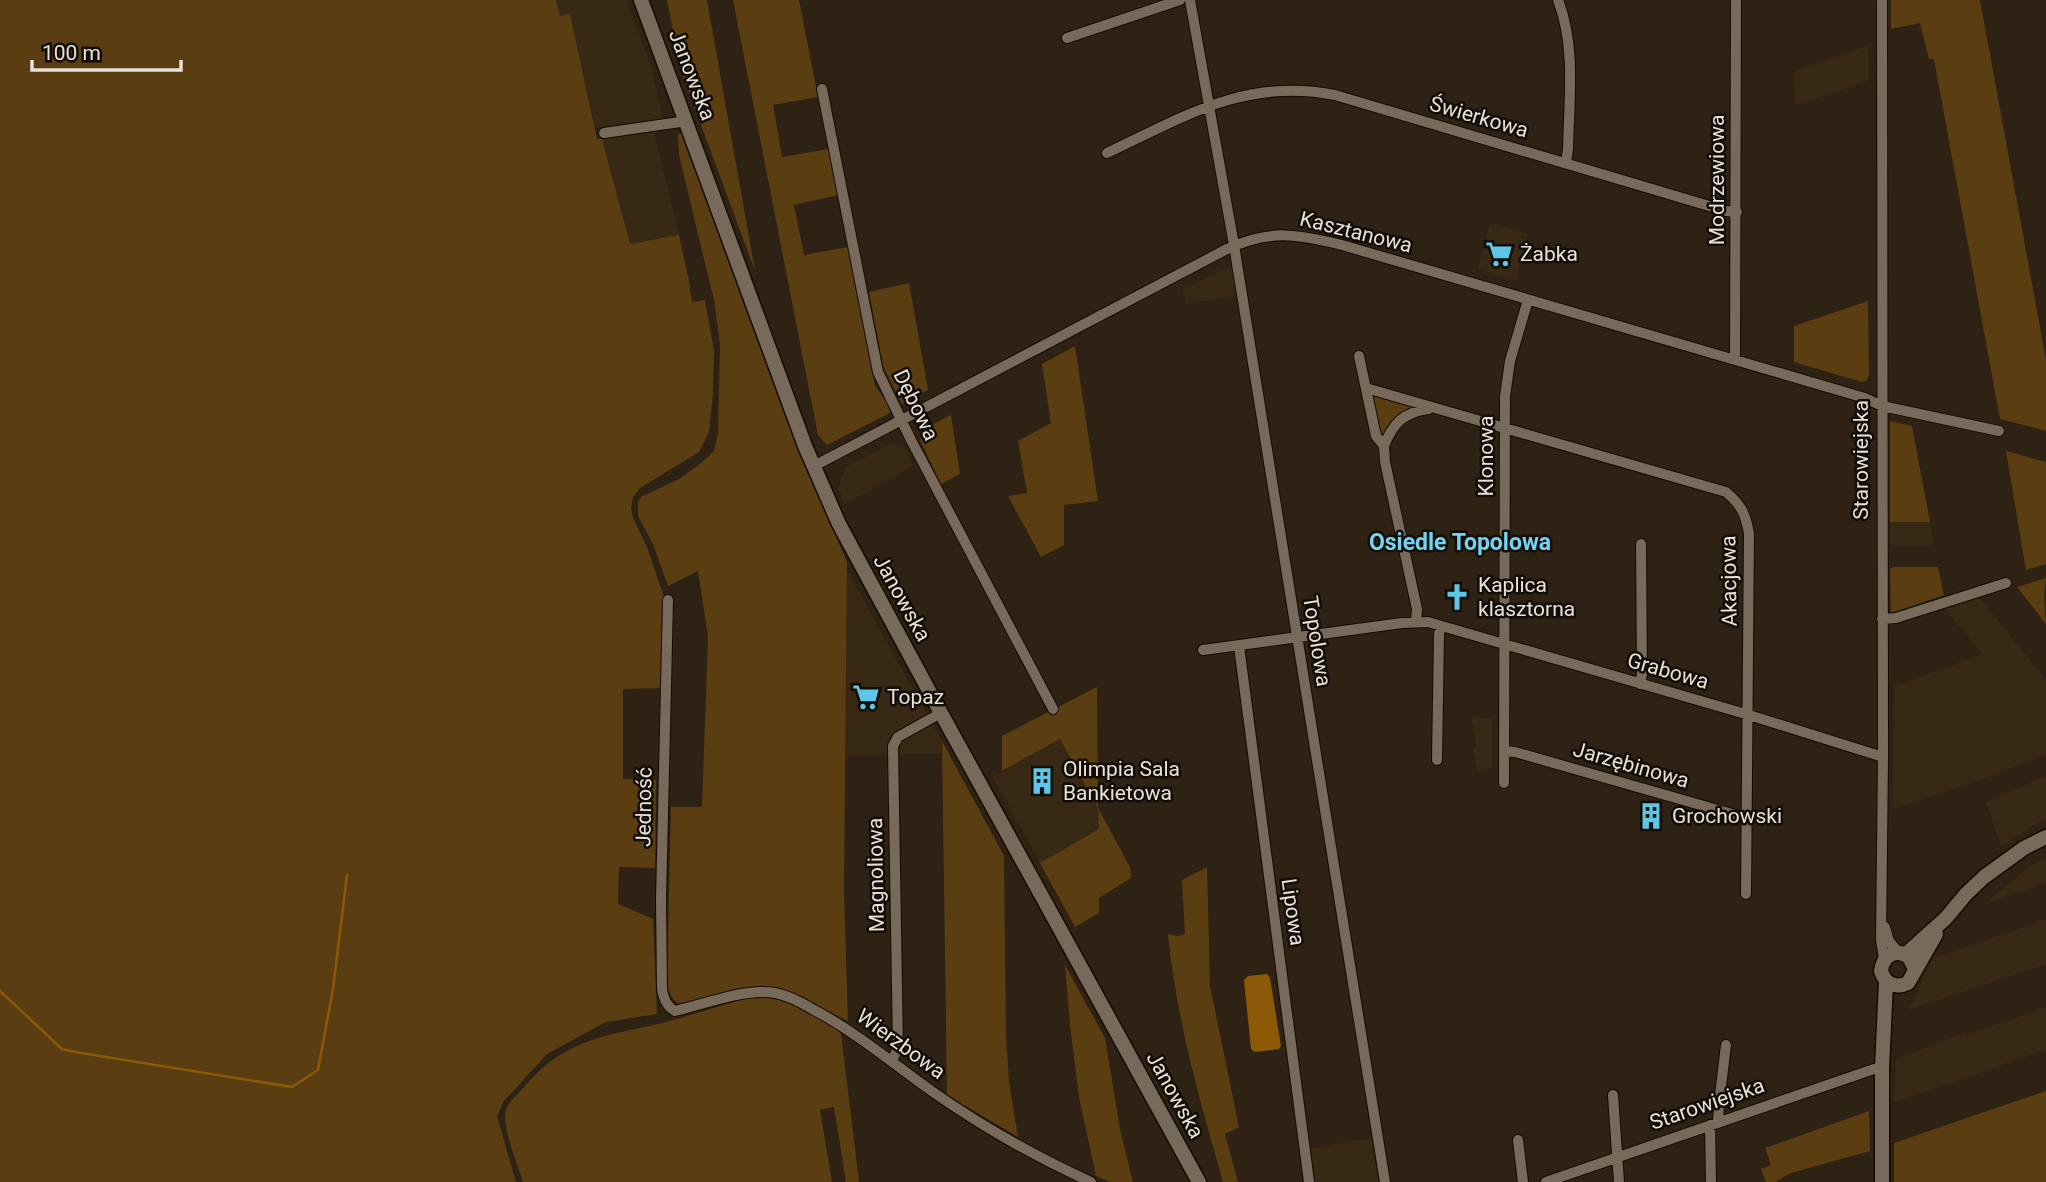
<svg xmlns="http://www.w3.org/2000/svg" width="2046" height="1182" font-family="Roboto,sans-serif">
  <rect width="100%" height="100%" fill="#2e2214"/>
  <path fill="#382915" d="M556,0H626L651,65L663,120L595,128L570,15L560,17Z
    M1868,46L1869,80L1795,105L1794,71Z
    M654,132L679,235L630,245L602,139Z
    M1490,223L1528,234L1516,280L1478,269Z
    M1229,267L1230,269H1232L1237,296L1186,304L1182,289Z
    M892,443L904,447L913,466L845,504L838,489L845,467Z
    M1890,522H1930L1934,545H1890Z
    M846,569L942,741L941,754L846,755Z
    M1980,598L2046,680V757L2045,755L1969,784L1893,809L1894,687L1982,654L1945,609Z
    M1471,717L1492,718V768L1478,772L1473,748L1477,747Z
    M1060,739L1098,808L1099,829L1040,863L993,777Z
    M2046,776V819L2034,825L2001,846L1986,802Z
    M2046,858V882L1983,905L2033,864Z
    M2046,919V964L1909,1010L1932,959Z
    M2046,1007V1050L1894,1102L1896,1059L1964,1033L1966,1035Z
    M1371,1138L1379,1182H1315L1311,1148Z"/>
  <path fill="#5b3d12" d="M0,0H556L560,16L570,14L597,139H602L630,244L679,235L689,281L692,302L705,300L714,351L713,393L709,432L699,452L640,488L633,497L631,508L633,518L647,547L664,597L660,688L623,689V779L656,780L655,868L619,867L618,904L653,919L657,1014L606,1022L547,1054L504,1101L497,1116L516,1182H0Z
    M667,0H707L755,271L680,68Z
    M733,0H799L818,97L773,105L782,157L829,149L838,195L794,205L804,255L848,247L875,386L888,404L890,413L827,445L818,435Z
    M1891,0H1980L2046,360V431L2000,419L1934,59H1929L1920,23L1891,29Z
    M682,132L806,467L847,562L844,892L848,1021C814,1004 774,979 735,990C722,994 696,1007 683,1005C673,1003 670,994 667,985L671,807H702L708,637L698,571L668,586L653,544L638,516V502L641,497L679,479L700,464L714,451L718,433L720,344L714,300L679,155L678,135Z
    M909,283L928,390L902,404L883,366L869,292Z
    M1868,301L1869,376L1866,381L1862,382L1794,362V326Z
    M1075,346L1098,501L1064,505V545L1041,557L1008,496L1027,493L1018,441L1051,423L1042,364Z
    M1371,394L1411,405V407L1392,421L1384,434L1381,435L1379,434Z
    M951,415L960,474L941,484L920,440L925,428Z
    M1890,421L1912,426L1930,522H1890Z
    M2006,451L2046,462V564L2026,570Z
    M1894,567H1938L1944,595L1891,613L1890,569Z
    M2046,578L2044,594L2046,624L2017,587Z
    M1097,687L1098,808L1130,867L1131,878L1099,898V913L1075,927L1040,863L1099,829L1098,808L1060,739L1002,771V736Z
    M942,741L1004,856L1006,1035L1009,1082L1018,1137L947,1095Z
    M1207,867L1210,986L1239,1127L1225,1134L1238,1182H1223C1200,1101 1176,1018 1168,934L1178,936L1185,934L1182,880Z
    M1065,965L1105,1038L1120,1129L1133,1182H1110L1096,1176L1079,1097L1070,1025Z
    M756,996L787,1000L835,1026L841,1033L859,1182H846L834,1107L820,1110L832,1182H523C518,1166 501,1125 506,1110C509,1101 520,1092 526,1085C572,1031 622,1036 684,1017C708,1010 731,1002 756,996Z
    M2046,1091V1182H1894V1143Z
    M1869,1111L1870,1151L1791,1173L1775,1182H1766L1761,1169L1771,1165L1765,1148Z"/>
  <path fill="#8c5a07" d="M1267,974L1270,978L1281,1046L1279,1049L1255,1052L1251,1049L1244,980L1248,976Z"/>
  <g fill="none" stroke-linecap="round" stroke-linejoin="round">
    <path stroke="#8c5a07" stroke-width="2.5" d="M0,991L62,1049L75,1052L292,1087L318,1070L333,989L347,875"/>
    <defs>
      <path id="street" d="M1190,0L1234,245L1385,1182
        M1558,0C1576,46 1569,100 1568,149L1566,163
        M1882,0L1883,757L1881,940L1884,959
        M1067,38L1180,0
        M822,89L878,372L911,440L1053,709
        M604,133L687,121
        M1107,153C1183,117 1247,77 1335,95L1726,211L1737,212
        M1359,356L1376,436L1384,446L1385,462L1417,609L1416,622
        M1735,360L1736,0
        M1366,388L1726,492C1742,506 1745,513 1749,533L1746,894
        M1384,446C1393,423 1404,412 1429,409
        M814,466L1227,249C1269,229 1298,234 1342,245L1865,398L1882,406L1999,431
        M668,600L661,899L662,989C663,997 667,1007 675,1011C701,1005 738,991 764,992C782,992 799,1001 814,1010C859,1034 892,1063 933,1092C983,1127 1036,1157 1091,1182
        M1882,619L1896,618L2006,583
        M1239,646L1309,1182
        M1203,650L1402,623L1428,622L1749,715L1883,757
        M1640,684L1642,674L1641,544
        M1504,751L1515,752L1739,816H1747
        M1437,760L1439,634L1441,626
        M1504,783L1505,396L1510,361L1528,300
        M1885,927L1889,941L1898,952
        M892,1061L898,1048L893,746L898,737L941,713
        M1613,1095L1619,1182
        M1718,1123L1719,1103L1726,1045
        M1710,1125L1711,1182
        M1518,1140L1523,1182
        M1546,1182L1874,1069H1882"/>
      <path id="secondary" d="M641,0L805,446L839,524L941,713L1199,1182
        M1906,954L1946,918L1966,894L1984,877L2024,848L2046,837
        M1915,969L1909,957C1896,948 1883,955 1881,971C1885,984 1896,989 1908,983L1936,934
        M1882,1182V1069L1886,981"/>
    </defs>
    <use href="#street" stroke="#160b01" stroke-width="12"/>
    <use href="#secondary" stroke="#160b01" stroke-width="17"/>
    <use href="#street" stroke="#786a5a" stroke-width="10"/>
    <use href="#secondary" stroke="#786a5a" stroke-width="14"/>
  </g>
  <defs>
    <symbol id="supermarket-bare" viewBox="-9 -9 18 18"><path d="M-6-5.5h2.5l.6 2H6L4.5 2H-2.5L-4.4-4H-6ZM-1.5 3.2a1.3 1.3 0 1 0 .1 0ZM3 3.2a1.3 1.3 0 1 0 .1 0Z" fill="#5dc7e8" stroke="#120d07" stroke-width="2.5" paint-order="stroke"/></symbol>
    <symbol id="church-bare" viewBox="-9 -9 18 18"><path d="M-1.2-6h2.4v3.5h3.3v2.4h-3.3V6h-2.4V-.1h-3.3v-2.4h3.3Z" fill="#5dc7e8" stroke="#120d07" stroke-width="2.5" paint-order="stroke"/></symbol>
    <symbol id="building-bare" viewBox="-9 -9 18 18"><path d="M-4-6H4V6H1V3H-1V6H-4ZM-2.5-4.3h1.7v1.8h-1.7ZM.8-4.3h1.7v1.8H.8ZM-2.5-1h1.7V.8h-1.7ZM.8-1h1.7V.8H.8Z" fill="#5dc7e8" stroke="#120d07" stroke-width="2.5" paint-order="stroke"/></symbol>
  </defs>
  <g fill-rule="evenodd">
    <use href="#supermarket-bare" x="1480" y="235" width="38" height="38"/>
    <use href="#church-bare" x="1438" y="578" width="38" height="38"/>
    <use href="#supermarket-bare" x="847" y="678" width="38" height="38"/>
    <use href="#building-bare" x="1023" y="762" width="38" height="38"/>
    <use href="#building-bare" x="1632" y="797" width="38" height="38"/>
  </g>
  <g text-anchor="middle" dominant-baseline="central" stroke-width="5" stroke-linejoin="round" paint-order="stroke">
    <g font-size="21" fill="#e9e1d8" stroke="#120d07">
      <text transform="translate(692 75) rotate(69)">Janowska</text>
      <text transform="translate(1479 117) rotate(16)">Świerkowa</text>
      <text transform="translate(1717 180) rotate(-90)">Modrzewiowa</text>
      <text transform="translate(1356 232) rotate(14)">Kasztanowa</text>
      <text transform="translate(916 405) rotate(64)">Dębowa</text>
      <text transform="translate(1486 456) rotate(-90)">Klonowa</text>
      <text transform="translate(1861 460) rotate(-90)">Starowiejska</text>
      <text transform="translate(1729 581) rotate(-91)">Akacjowa</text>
      <text transform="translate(902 598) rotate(61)">Janowska</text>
      <text transform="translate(1317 641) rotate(81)">Topolowa</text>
      <text transform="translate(1668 671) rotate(16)">Grabowa</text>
      <text transform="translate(1631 765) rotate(16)">Jarzębinowa</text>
      <text transform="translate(644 807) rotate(-89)">Jedność</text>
      <text transform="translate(876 875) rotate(-91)">Magnoliowa</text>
      <text transform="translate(1293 912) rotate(82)">Lipowa</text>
      <text transform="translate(901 1044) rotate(36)">Wierzbowa</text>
      <text transform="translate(1175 1095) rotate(61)">Janowska</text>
      <text transform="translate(1707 1104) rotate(-19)">Starowiejska</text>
    </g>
    <g font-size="21" fill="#e9e1d8" stroke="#120d07" text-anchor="start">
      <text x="1520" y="254">Żabka</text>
      <text x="1478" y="585">Kaplica<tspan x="1478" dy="24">klasztorna</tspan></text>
      <text x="887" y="697">Topaz</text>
      <text x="1063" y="769">Olimpia Sala<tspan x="1063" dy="24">Bankietowa</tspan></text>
      <text x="1672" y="816">Grochowski</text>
    </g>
    <g font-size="23" font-weight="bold" fill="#74d3f2" stroke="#120d07">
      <text x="1460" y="542">Osiedle Topolowa</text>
    </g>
  </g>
  <path d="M32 60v10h149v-10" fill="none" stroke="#e9e1d8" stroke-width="3.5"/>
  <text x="42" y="60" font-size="21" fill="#e9e1d8" stroke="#120d07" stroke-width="5" paint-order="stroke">100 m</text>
</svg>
